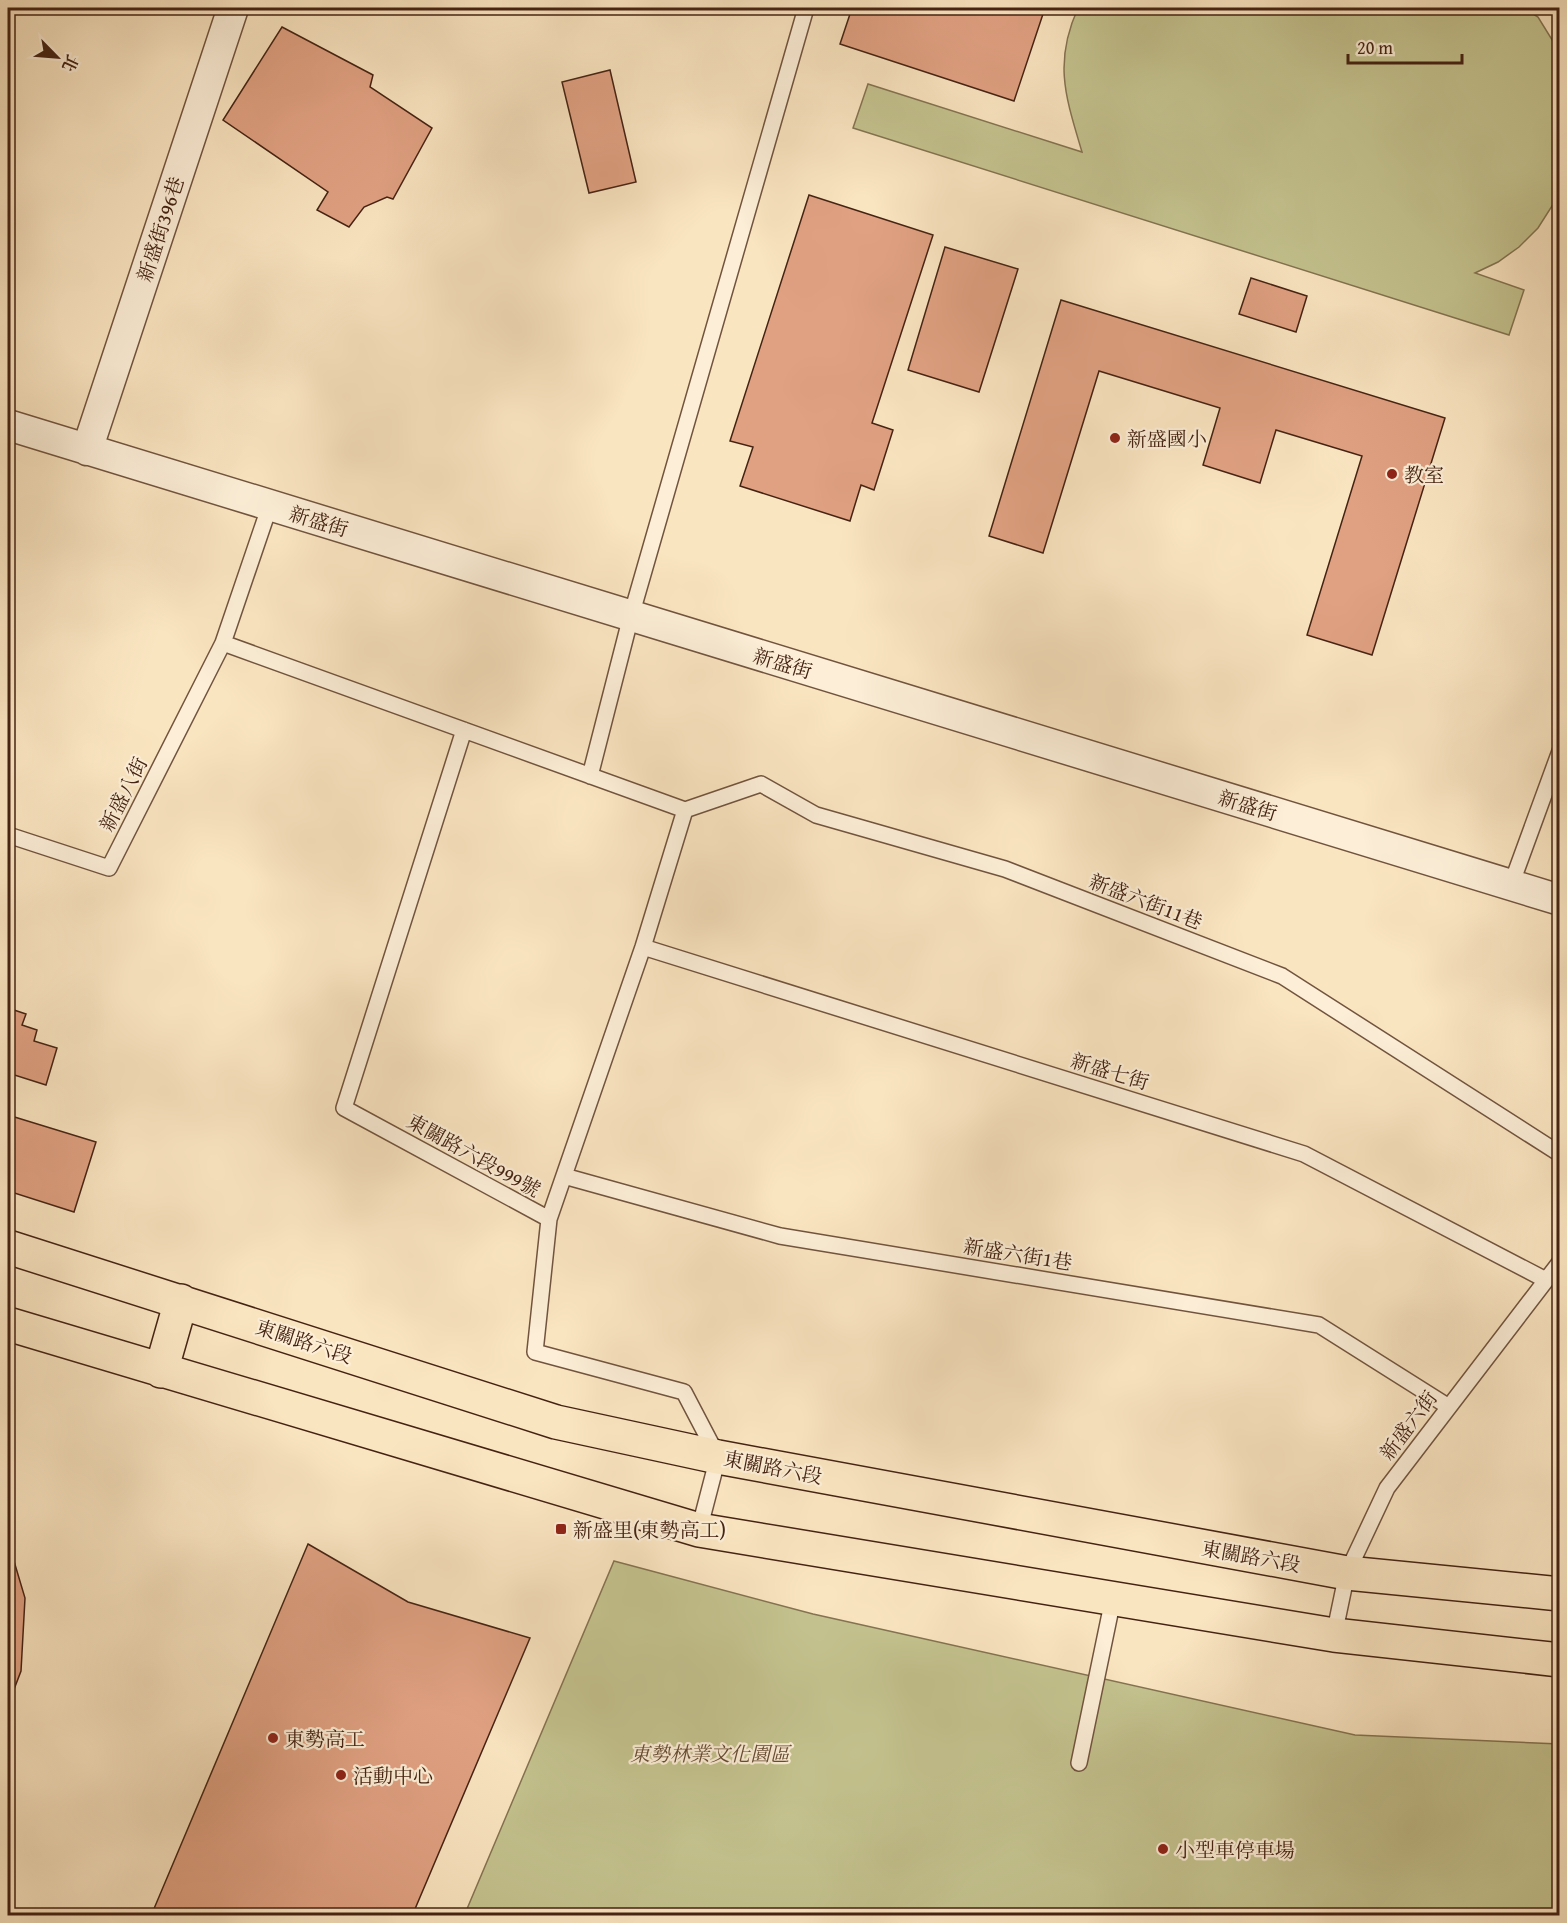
<svg xmlns="http://www.w3.org/2000/svg" width="1567" height="1923" font-family="'Gentium Book Plus','Noto Serif TC',serif">
  <rect width="100%" height="100%" fill="#fae5c1"/>
  <filter id="stains"><feTurbulence type="fractalNoise" baseFrequency=".00333" numOctaves="4"/><feColorMatrix values="0 0 0 0 .2 0 0 0 0 .09 0 0 0 0 .02 0 0 0 .5 -.17"/></filter>
  <radialGradient id="worn" r=".72"><stop offset=".6" stop-color="#630" stop-opacity="0"/><stop offset="1" stop-color="#630" stop-opacity=".3"/></radialGradient>
  <path fill="#c4c38f" stroke="#847351" stroke-width="1.5" d="M1078,8H1524L1538,17L1559,51V195L1538,228L1519,247L1498,262L1475,273L1524,290L1509,335L853,128L868,84L1082,152C1066,98 1053,63 1078,8Z
    M614,1561L813,1614L1355,1735L1559,1744V1915L464,1916Z"/>
  <path fill="#e0a182" stroke="#452313" stroke-width="1.5" d="M852,8H1045L1014,101L840,44Z
    M282,27L373,75L370,87L432,128L393,199L387,197L364,207L349,227L317,210L328,192L223,120Z
    M610,70L636,182L589,193L562,82Z
    M809,195L933,235L872,423L893,430L874,490L861,485L850,521L740,486L753,447L730,441Z
    M945,247L1018,269L979,392L908,370Z
    M1251,278L1307,296L1296,332L1239,314Z
    M1061,300L1445,418L1372,655L1307,635L1362,456L1276,430L1260,483L1203,465L1220,408L1099,371L1043,553L989,536Z
    M8,1008L26,1014L22,1025L37,1030L34,1041L57,1048L46,1085L8,1073Z
    M8,1115L96,1142L74,1212L8,1191Z
    M8,1541L25,1598L21,1671L8,1705Z
    M308,1544L408,1602L530,1638L412,1916H164L153,1911Z"/>
  <g fill="none" stroke-linecap="round" stroke-linejoin="round">
    <defs>
      <path id="service" d="M223,643L685,810L643,947L549,1219
        M464,730L344,1108L549,1219L535,1352L684,1392L718,1457L699,1530
        M590,776L631,616L806,8
        M685,810L761,784L816,815L1005,869L1282,976L1560,1154
        M8,835L109,868L223,643L270,505
        M1511,885L1560,751
        M643,947L1304,1154L1546,1280
        M564,1176L780,1236L1319,1325L1449,1407
        M1334,1635L1347,1573L1387,1488L1560,1262
        M1079,1763L1113,1599"/>
      <path id="minor" d="M8,425L1560,900
        M87,450L233,8"/>
      <path id="primary" d="M8,1247L556,1422L718,1457L1347,1573L1560,1594
        M8,1324L699,1530L1334,1635L1560,1660
        M161,1371L181,1301"/>
    </defs>
    <use href="#service" stroke="#72543e" stroke-width="18"/>
    <use href="#minor" stroke="#72543e" stroke-width="33"/>
    <use href="#primary" stroke="#452313" stroke-width="36"/>
    <use href="#service" stroke="#fceed7" stroke-width="15"/>
    <use href="#minor" stroke="#fceed7" stroke-width="30"/>
    <use href="#primary" stroke="#fae5c1" stroke-width="33"/>
  </g>
  <g fill="#8f2418" stroke="#fceed7" stroke-width="2">
    <circle cx="1115" cy="438" r="6"/>
    <circle cx="1392" cy="474" r="6"/>
    <rect x="555" y="1523" width="12" height="12" rx="3"/>
    <circle cx="273" cy="1738" r="6"/>
    <circle cx="341" cy="1775" r="6"/>
    <circle cx="1163" cy="1849" r="6"/>
  </g>
  <g text-anchor="middle" dominant-baseline="central" stroke-width="4.5" stroke-linejoin="round" paint-order="stroke">
    <g font-size="20" fill="#452313" stroke="#fceed7">
      <text transform="translate(160 229) rotate(-72)">新盛街396巷</text>
      <text transform="translate(319 521) rotate(17)">新盛街</text>
      <text transform="translate(783 663) rotate(17)">新盛街</text>
      <text transform="translate(123 794) rotate(-63)">新盛八街</text>
      <text transform="translate(1248 805) rotate(17)">新盛街</text>
      <text transform="translate(1146 901) rotate(21)">新盛六街11巷</text>
      <text transform="translate(1110 1071) rotate(17)">新盛七街</text>
      <text transform="translate(474 1155) rotate(29)">東關路六段999號</text>
      <text transform="translate(1018 1254) rotate(9)">新盛六街1巷</text>
      <text transform="translate(304 1341) rotate(18)">東關路六段</text>
      <text transform="translate(1408 1425) rotate(-53)">新盛六街</text>
      <text transform="translate(773 1467) rotate(11)">東關路六段</text>
      <text transform="translate(1251 1556) rotate(10)">東關路六段</text>
    </g>
    <g font-size="20" fill="#452313" stroke="#fceed7" text-anchor="start">
      <text x="1127" y="438">新盛國小</text>
      <text x="1404" y="474">教室</text>
      <text x="573" y="1529">新盛里(東勢高工)</text>
      <text x="285" y="1738">東勢高工</text>
      <text x="353" y="1775">活動中心</text>
      <text x="1175" y="1849">小型車停車場</text>
    </g>
    <g font-size="20" font-style="italic" fill="#654b32" stroke="#fceed7">
      <text x="710" y="1753">東勢林業文化園區</text>
    </g>
  </g>
  <rect width="1567" height="1923" fill="none" stroke="#fae5c1" stroke-width="30"/>
  <rect x="9" y="9" width="1549" height="1905" fill="none" stroke="#452313" stroke-width="3"/>
  <rect x="15" y="15" width="1537" height="1893" fill="none" stroke="#452313" stroke-width="1.5"/>
  <g transform="translate(57 57) rotate(115)" stroke="#fceed7" stroke-width="4.5" paint-order="stroke">
  <path d="M0-4.5L10 22L0 15L-10 22Z" fill="#452313"/>
  <text y="-9" font-size="16" font-weight="bold" text-anchor="middle" fill="#452313">北</text>
  </g>
  <path d="M1348 54v9h114v-9" fill="none" stroke="#452313" stroke-width="3"/>
  <text x="1357" y="54" font-size="18" fill="#452313" stroke="#fceed7" stroke-width="4.5" paint-order="stroke">20 m</text>
  <rect width="100%" height="100%" filter="url(#stains)"/>
  <rect width="100%" height="100%" fill="url(#worn)"/>
</svg>
